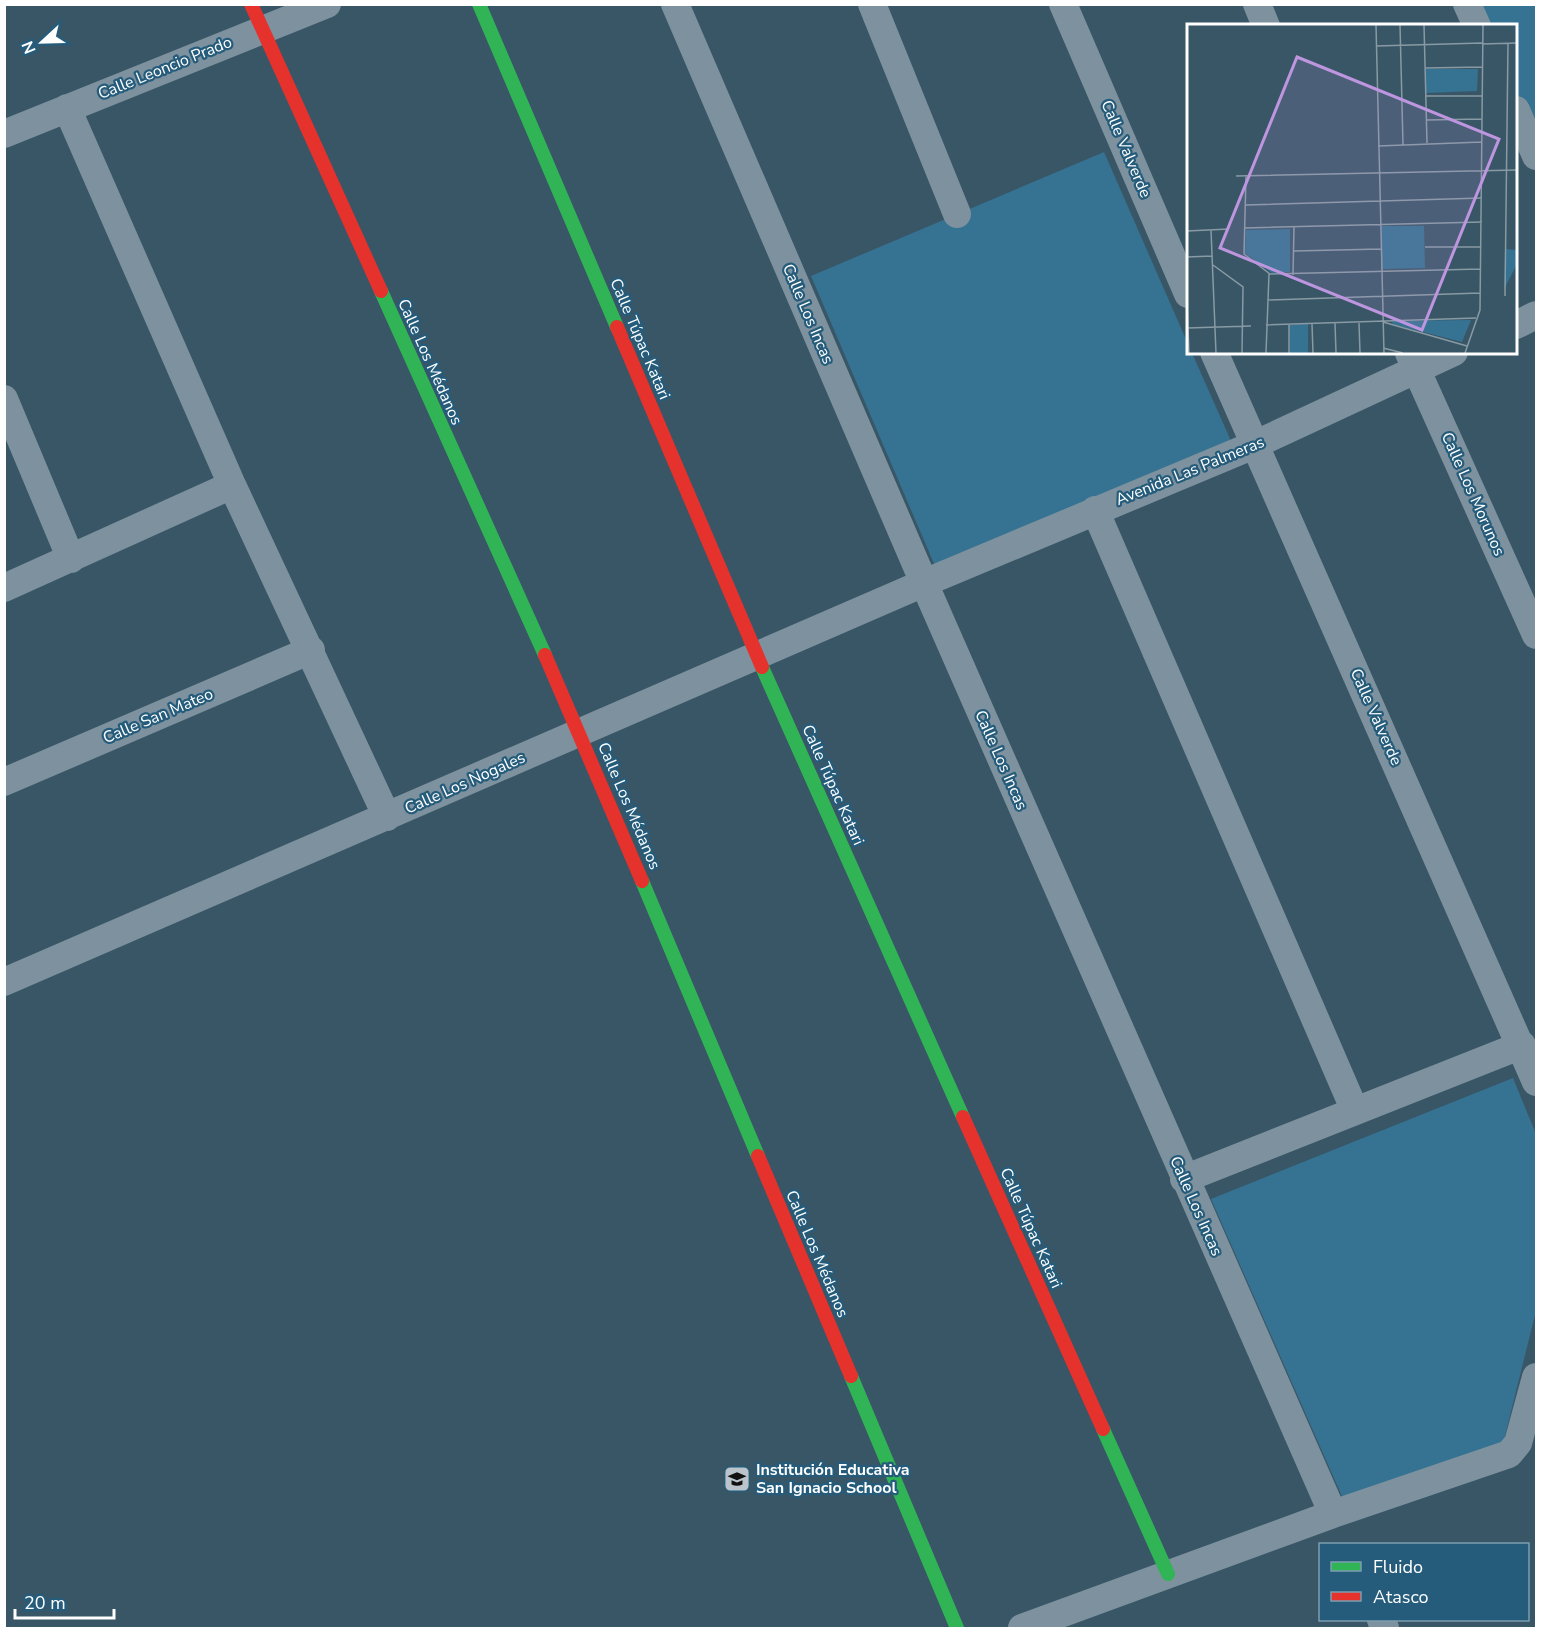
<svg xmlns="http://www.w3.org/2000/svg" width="1541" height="1633" font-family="'Nunito Sans',sans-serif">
  <rect width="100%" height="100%" fill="#395667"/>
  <path fill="#367291" d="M1469,5H1536V161L1516,112V26L1478,25Z
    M1104,152L1188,344V352L1192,353L1235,450L938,573L811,276Z
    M1513,1078L1536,1134V1311L1503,1444L1344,1501L1211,1199Z"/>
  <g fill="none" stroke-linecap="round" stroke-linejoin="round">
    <path stroke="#7d929e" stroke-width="28" d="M675,4L924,583L1333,1514
      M872,4L957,214
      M1063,4L1188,294
      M1257,4L1266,26
      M1467,4L1477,26
      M67,108L232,485L387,817
      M1516,110L1536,156
      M4,134L327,4
      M1516,325L1536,315
      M1214,352L1536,1082
      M1409,353L1536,635
      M4,399L71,559
      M1095,510L1355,1111
      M4,588L232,485
      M4,782L311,650
      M4,982L924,583L1254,445L1454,352
      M1184,1179L1522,1045
      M1381,1620L1385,1628
      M1022,1628L1333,1514L1509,1454L1518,1443L1536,1377"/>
    <path stroke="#30b455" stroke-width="14" d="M479,4L617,327
      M381,291L545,655
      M762,667L963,1117
      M642,881L758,1156
      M851,1376L957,1628
      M1103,1429L1168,1574"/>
    <path stroke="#e5322d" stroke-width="14" d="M251,4L381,291
      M617,327L762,667
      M545,655L642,881
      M963,1117L1103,1429
      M758,1156L851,1376"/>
  </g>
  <defs>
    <symbol id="school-square" viewBox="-11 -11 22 22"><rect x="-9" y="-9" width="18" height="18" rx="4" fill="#bac4ca" stroke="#255c7b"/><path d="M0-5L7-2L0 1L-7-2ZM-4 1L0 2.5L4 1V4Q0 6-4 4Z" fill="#111"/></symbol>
  </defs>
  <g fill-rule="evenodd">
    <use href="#school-square" x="722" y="1464" width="30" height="30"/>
  </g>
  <g text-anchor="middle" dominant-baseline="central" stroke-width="4.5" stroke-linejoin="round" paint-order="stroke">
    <g font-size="16" fill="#fff" stroke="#255c7b">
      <text transform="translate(165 68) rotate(-22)">Calle Leoncio Prado</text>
      <text transform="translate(1126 149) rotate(67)">Calle Valverde</text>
      <text transform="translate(808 314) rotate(67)">Calle Los Incas</text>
      <text transform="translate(640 339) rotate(67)">Calle Túpac Katari</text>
      <text transform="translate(430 362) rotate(66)">Calle Los Médanos</text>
      <text transform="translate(1190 471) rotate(-22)">Avenida Las Palmeras</text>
      <text transform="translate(1473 494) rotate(66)">Calle Los Morunos</text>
      <text transform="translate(158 716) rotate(-23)">Calle San Mateo</text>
      <text transform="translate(1376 717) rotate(66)">Calle Valverde</text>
      <text transform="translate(1001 760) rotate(66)">Calle Los Incas</text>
      <text transform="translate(465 783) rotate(-24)">Calle Los Nogales</text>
      <text transform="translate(833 785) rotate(66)">Calle Túpac Katari</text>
      <text transform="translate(629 806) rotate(67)">Calle Los Médanos</text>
      <text transform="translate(1196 1206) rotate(66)">Calle Los Incas</text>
      <text transform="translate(1031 1228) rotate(66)">Calle Túpac Katari</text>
      <text transform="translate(817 1254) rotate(67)">Calle Los Médanos</text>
    </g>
    <g font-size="16" font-weight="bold" fill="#fff" stroke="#255c7b" text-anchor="start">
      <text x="756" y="1470">Institución Educativa<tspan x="756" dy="18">San Ignacio School</tspan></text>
    </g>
  </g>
  <g transform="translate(1187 24)">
    <rect width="330" height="330" fill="#395667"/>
    <path d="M238,45H291L290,67L239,69ZM194,202H237L238,244L194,245ZM103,205V248L85,249L58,229L59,206ZM318,225L330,226V240L317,265ZM284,296L275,318L205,300L206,297ZM121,300V329H103L102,301Z" fill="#367291"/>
    <path fill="none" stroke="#889aa4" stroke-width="1.5" d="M189,1L197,329M213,1L216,121M237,1L240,119M295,20L330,19M189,22L295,19M238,44L295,43M239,72H295M239,96L295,95M191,122L295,118M49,152L330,146M59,152L57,230L83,250L294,245M59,181L295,174M58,204L295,198M24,206L29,329M0,207L42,205M238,223H294M107,227L194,225M0,233L25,232M26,241L56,263L55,329M106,251L107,203M318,272L321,19M81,276L293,269M0,280L2,329M196,298L280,322M148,299L149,329M172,299L173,329M102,300V329M125,300L126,329M79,301L289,294M0,304L64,302M196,324L216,329M79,329L82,250M278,329L293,286L296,1"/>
    <path fill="#bd96df" fill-opacity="0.15" stroke="#bd96df" stroke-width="3" d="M110,33L312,115L235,306L33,224Z"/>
    <rect width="330" height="330" fill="none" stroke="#fff" stroke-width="3"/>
  </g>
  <rect width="1541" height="1633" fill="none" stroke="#ffffff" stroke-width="12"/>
  <rect x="1319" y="1543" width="210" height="78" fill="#255c7b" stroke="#7c9db0" stroke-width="1.5"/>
  <rect x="1331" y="1562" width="30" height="9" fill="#30b455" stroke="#7c9db0" stroke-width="1.5"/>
  <text x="1373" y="1573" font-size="18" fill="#ffffff">Fluido</text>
  <rect x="1331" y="1592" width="30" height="9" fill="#e5322d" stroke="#7c9db0" stroke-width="1.5"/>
  <text x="1373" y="1603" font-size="18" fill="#ffffff">Atasco</text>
  <g transform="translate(42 42) rotate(248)" stroke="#255c7b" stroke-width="4.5" paint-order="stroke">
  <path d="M0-4.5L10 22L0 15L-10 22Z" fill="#ffffff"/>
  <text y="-9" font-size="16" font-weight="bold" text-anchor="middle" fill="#ffffff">N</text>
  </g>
  <path d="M15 1609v9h99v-9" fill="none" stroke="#ffffff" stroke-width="3"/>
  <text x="24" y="1609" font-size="18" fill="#ffffff" stroke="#255c7b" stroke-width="4.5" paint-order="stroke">20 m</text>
</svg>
